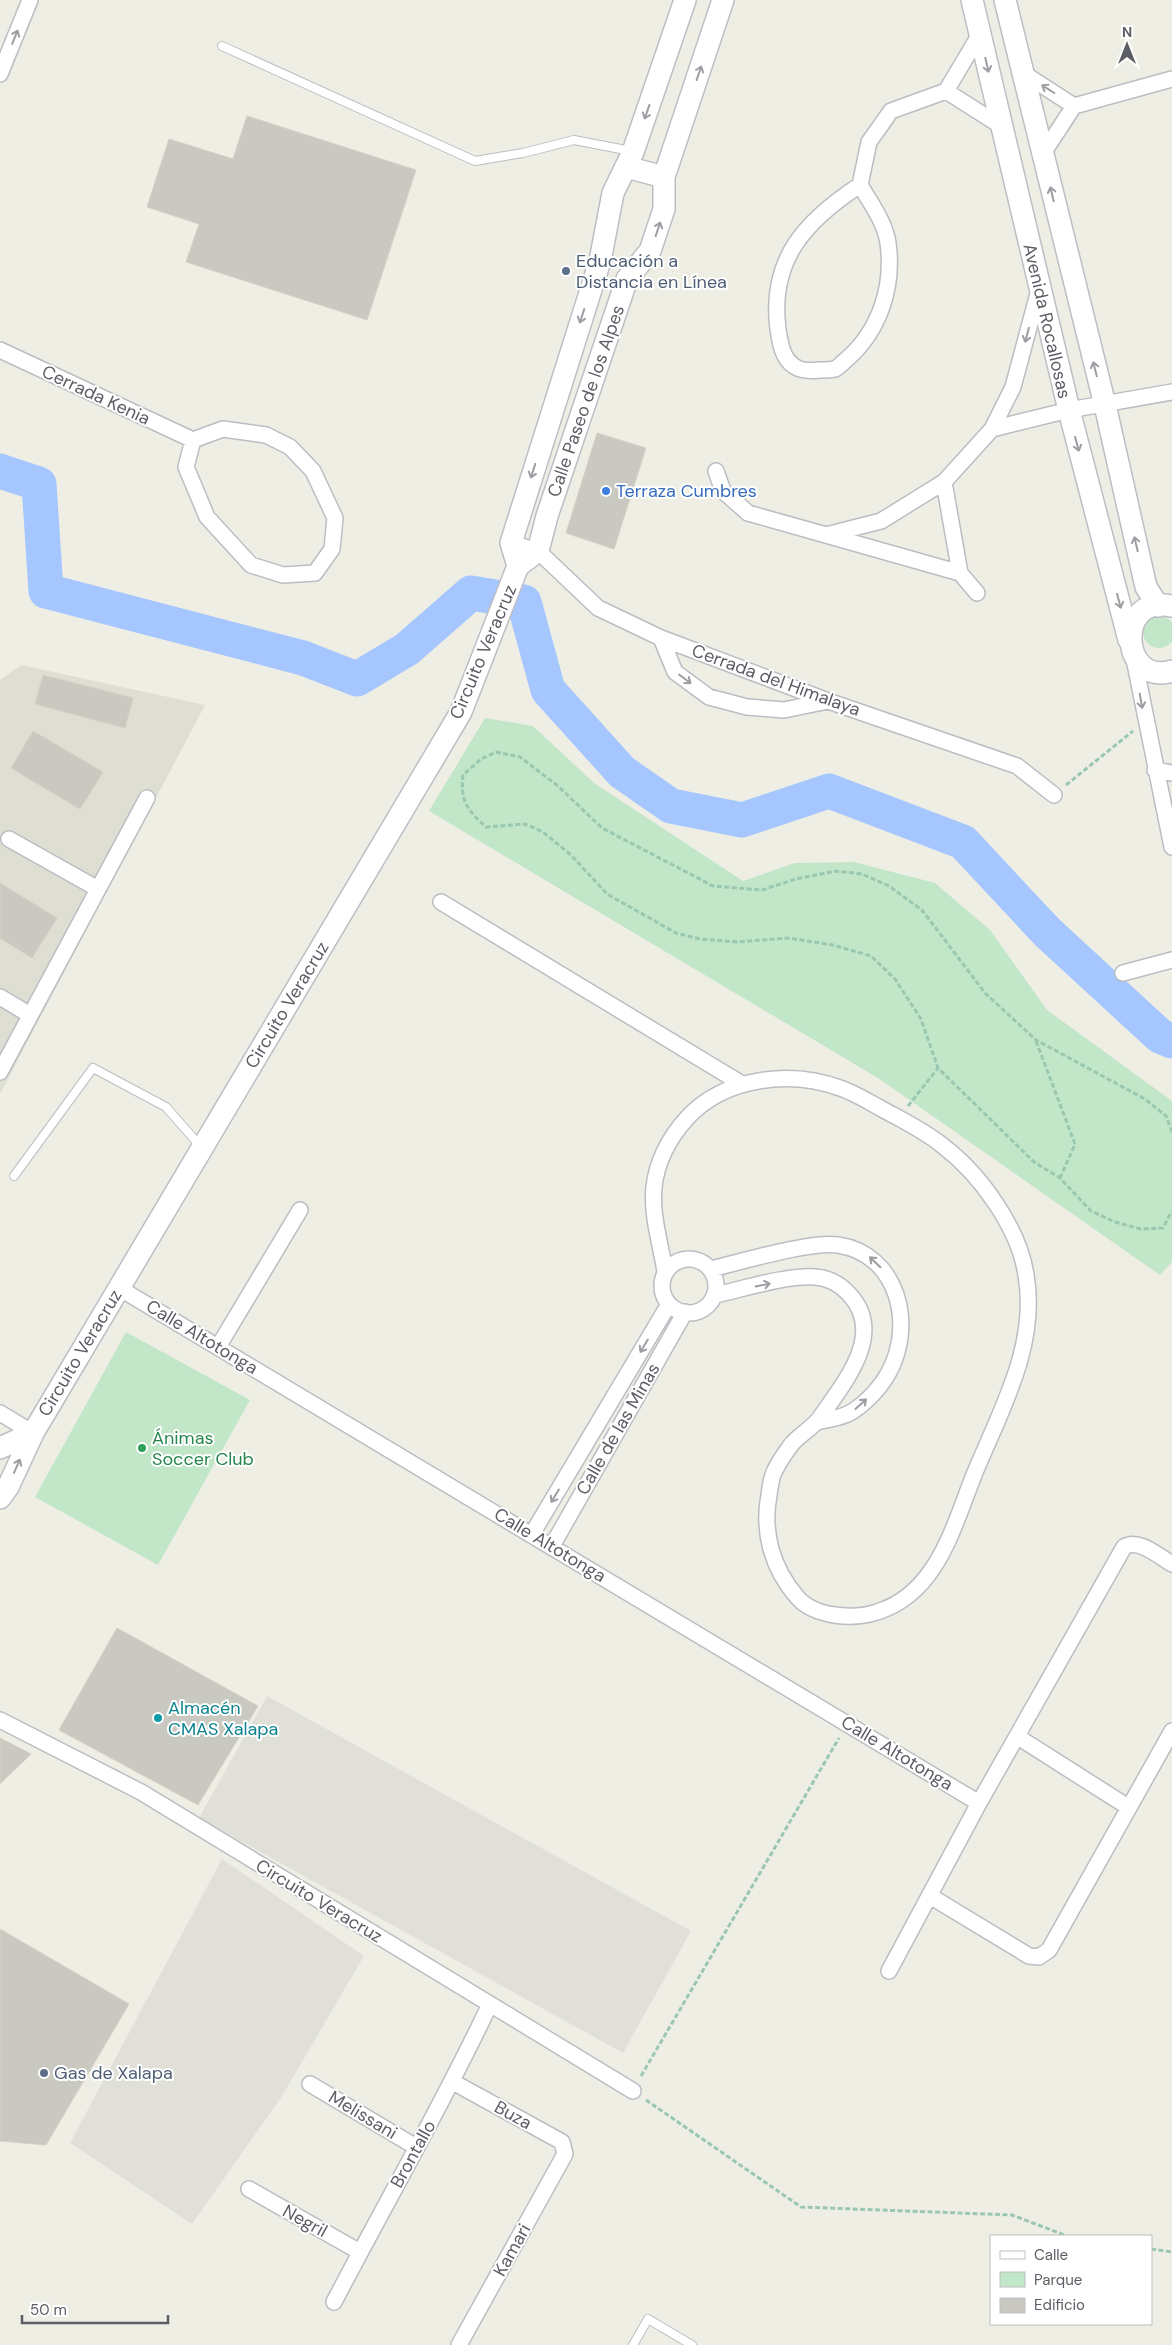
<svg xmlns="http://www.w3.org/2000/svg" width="1172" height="2345" font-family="'DM Sans',sans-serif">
  <rect width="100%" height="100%" fill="#efeee4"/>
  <path fill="#e0e0d9" d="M267,1696L691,1931L623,2053L199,1818Z
    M222,1859L364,1956L282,2096L192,2224L70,2143Z"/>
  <path fill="#dfded2" d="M21,665L205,705L0,1094V680Z"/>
  <path fill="#c1e6c8" d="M1143 632a16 16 0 1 1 32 0a16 16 0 1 1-32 0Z
    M485,718L533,726L594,783L743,881L795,863L854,862L935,883L990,930L1047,1010L1172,1101V1262L1160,1275L878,1078L429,811Z
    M126,1332L250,1400L158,1565L35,1497Z"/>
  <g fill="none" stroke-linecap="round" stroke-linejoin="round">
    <path stroke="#a5c6fe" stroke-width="35" d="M0,471L39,484L46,591L303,658L357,679L407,649L471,593L524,602L548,690L622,772L671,806L742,820L829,791L963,842L1047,932L1160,1036L1172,1041"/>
  </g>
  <path fill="#c9c9c1" stroke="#d3d1c3" d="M247,116L416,170L367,320L186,262L199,224L147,207L169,139L233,159Z
    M597,433L646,448L614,549L566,533Z
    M43,675L133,698L125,728L35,704Z
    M33,731L103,772L80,809L11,768Z
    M0,883L57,918L32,958L0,938Z
    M117,1628L258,1706L198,1805L59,1730Z
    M0,1738L31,1754L0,1784Z
    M0,1929L129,2004L46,2145L0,2141Z"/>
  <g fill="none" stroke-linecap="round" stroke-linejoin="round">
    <defs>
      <path id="lane" d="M222,46L475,161L523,153L574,140L631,151
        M14,1176L93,1068L166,1107L201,1147
        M633,2345L648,2319L692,2345"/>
      <path id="street" d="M1023,73L1074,106
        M0,74L30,0
        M946,91L1001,126
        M1042,155L1074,106L1172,79
        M860,185C805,221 769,260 778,329C780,342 782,358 794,366C801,371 812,371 820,370C824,370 831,370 835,369C839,367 843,362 847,359C880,330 894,286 888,243C885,222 870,202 860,185L869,142L891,111L946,91L980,34
        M0,350L193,440L223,429L266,435L290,447L313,471L335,518L332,549L315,573L283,575L251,565L207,517L186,467L193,440
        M992,429L1069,410L1172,392
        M716,471L723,491L748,513L826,535L881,521L944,482L992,429L1013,387L1039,290
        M944,482L960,573L977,593
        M826,535L960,573
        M511,543L538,551L598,608L661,638L828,701L1017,766L1054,795
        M661,638L675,672L709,697L747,707L784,710L828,701
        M1133,654L1172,847
        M1155,770L1172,773
        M9,839L98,889
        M441,902L742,1084
        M1123,973L1172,960
        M0,997L30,1015
        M0,1072L147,798
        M662 1286a27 27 0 1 1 54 0a27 27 0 1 1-54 0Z
        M711,1269C741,1262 810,1241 838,1245C898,1254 915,1324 889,1372C881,1387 867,1402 853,1411C844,1418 827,1419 817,1422
        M665,1272C661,1245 651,1215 654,1187C657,1160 670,1137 687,1118C725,1077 790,1070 840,1088C855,1093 869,1102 882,1109C902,1120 925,1131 943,1146C980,1174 1019,1228 1026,1275C1038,1344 1002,1408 976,1470C954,1523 939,1593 877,1612C853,1620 814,1617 797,1597C772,1568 762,1532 769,1495C770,1487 771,1479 774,1472C778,1464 785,1453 791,1445C799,1435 811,1429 819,1419C843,1384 887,1334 849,1294C840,1284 829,1278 815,1277C787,1275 743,1289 715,1295
        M119,1288L979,1803
        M218,1347L300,1210
        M0,1413L33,1433
        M532,1534L669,1304
        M552,1546L685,1312
        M0,1720L141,1792L633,2091
        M1018,1737L1128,1807
        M930,1896L1029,1956L1039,1957L1049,1950L1172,1731
        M889,1971L979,1803L1124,1547C1139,1538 1158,1556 1172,1564
        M453,2082L562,2142L565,2154L459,2345
        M310,2084L416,2147
        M249,2189L360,2252
        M334,2302C386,2202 442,2106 490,2004"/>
      <path id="secondary" d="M972,0L1069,410L1129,640
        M1005,0L1105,405L1146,587L1158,606
        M626,167L664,177
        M518,566L511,543L600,261L613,193L633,152L685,0
        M1171,606C1115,593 1120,687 1172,671
        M0,1448L33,1433
        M0,1498L8,1487L33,1433L461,712L518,566L538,551L547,516L627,279L650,251L664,209V177L723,0"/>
    </defs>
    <use href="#lane" stroke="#bcbdc3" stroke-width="10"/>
    <use href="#street" stroke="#bcbdc3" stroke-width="18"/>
    <use href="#secondary" stroke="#bdbec5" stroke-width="24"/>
    <path stroke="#9ac7b0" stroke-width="3" stroke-dasharray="5 2.5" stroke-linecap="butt" d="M1066,785L1133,731
      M1036,1041L1075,1144L1060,1178
      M908,1106L938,1068
      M1172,1132L1166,1116L1145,1099L1036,1040L985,993L922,910L889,886L862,874L835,871L796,879L762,890L713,886L602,828L558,786L520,757L496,752L481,759L463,775C460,801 467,810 486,827L525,824L543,832L571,855L607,894L676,933L700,939L737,942L788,938L833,945L871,956L895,979L921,1019L938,1068L1034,1162L1060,1178L1091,1211L1115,1222L1141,1229L1163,1228L1172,1211
      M641,2076L839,1738
      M646,2100L801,2207L1012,2215L1067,2236
      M1151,2249L1172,2252"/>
    <use href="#lane" stroke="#fff" stroke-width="8"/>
    <use href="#street" stroke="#fff" stroke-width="15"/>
    <use href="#secondary" stroke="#fff" stroke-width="21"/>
  </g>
  <defs><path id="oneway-shaft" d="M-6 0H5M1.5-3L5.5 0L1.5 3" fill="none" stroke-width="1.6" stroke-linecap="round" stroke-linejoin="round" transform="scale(1.25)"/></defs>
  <g stroke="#9d9ea3">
    <use href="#oneway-shaft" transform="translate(15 37) rotate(-68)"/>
    <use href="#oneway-shaft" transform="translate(987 65) rotate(77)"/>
    <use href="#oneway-shaft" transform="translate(699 73) rotate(-71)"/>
    <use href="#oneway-shaft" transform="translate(1048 89) rotate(-148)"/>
    <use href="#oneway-shaft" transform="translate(647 112) rotate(109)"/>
    <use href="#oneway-shaft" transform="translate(1052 194) rotate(-103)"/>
    <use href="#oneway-shaft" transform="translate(658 229) rotate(-72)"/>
    <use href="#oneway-shaft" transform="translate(582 316) rotate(108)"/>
    <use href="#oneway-shaft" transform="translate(1027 335) rotate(105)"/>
    <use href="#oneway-shaft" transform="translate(1095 369) rotate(-104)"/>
    <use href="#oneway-shaft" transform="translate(1077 444) rotate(75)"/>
    <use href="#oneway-shaft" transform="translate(533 471) rotate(108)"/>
    <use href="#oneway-shaft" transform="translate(1136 544) rotate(-103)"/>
    <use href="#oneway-shaft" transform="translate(1119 601) rotate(75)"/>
    <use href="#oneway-shaft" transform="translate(685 679) rotate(37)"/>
    <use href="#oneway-shaft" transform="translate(1141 701) rotate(80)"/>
    <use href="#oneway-shaft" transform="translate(875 1262) rotate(-136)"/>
    <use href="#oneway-shaft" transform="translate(763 1285) rotate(-12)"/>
    <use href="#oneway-shaft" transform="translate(644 1346) rotate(121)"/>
    <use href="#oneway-shaft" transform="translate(861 1404) rotate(-42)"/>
    <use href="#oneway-shaft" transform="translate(17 1466) rotate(-66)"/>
    <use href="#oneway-shaft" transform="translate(555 1496) rotate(121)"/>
  </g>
  <g fill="#5c6f8a" stroke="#fff" stroke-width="2">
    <circle cx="566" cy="271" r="5"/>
    <circle cx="44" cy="2073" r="5"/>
  </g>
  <circle fill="#3f7fe0" stroke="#fff" stroke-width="2" cx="606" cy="491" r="5"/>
  <circle fill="#2e9e5b" stroke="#fff" stroke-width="2" cx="142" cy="1448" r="5"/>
  <circle fill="#0f9aa8" stroke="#fff" stroke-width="2" cx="158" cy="1718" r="5"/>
  <g text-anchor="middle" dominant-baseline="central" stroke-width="4" stroke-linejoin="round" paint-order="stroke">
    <g font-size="18" fill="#4e5e75" stroke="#fff" text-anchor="start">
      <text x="576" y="261">Educación a<tspan x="576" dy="21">Distancia en Línea</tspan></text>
      <text x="54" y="2073">Gas de Xalapa</text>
    </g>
    <g font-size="18" fill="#5c5e65" stroke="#fff">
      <text transform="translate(1047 321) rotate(77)">Avenida Rocallosas</text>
      <text transform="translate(96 395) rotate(25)">Cerrada Kenia</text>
      <text transform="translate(586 401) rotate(-71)">Calle Paseo de los Alpes</text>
      <text transform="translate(483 652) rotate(-67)">Circuito Veracruz</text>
      <text transform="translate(776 680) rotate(20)">Cerrada del Himalaya</text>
      <text transform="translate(287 1005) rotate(-59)">Circuito Veracruz</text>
      <text transform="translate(202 1337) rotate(31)">Calle Altotonga</text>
      <text transform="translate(80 1353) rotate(-59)">Circuito Veracruz</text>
      <text transform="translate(618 1429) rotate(-60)">Calle de las Minas</text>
      <text transform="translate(550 1545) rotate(31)">Calle Altotonga</text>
      <text transform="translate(897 1753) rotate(31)">Calle Altotonga</text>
      <text transform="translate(319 1901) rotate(31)">Circuito Veracruz</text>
      <text transform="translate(363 2115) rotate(31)">Melissani</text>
      <text transform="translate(513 2115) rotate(29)">Buza</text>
      <text transform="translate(413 2154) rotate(-61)">Brontallo</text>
      <text transform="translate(305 2221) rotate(29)">Negril</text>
      <text transform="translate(512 2250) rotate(-61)">Kamari</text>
    </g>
    <g font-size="18" fill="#366cbe" stroke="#fff" text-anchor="start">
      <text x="616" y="491">Terraza Cumbres</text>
    </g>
    <g font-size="18" fill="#27864d" stroke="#fff" text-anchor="start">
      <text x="152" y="1438">Ánimas<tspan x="152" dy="21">Soccer Club</tspan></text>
    </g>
    <g font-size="18" fill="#0d838f" stroke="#fff" text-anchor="start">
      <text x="168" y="1708">Almacén<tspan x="168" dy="21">CMAS Xalapa</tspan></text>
    </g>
  </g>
  <rect x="990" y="2235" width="162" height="90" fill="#ffffff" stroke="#bebfc1"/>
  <rect x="1000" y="2251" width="25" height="8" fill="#ffffff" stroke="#bebfc1"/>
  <text x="1034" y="2260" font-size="15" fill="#5c5e65">Calle</text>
  <rect x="1000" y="2272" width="25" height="15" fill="#c1e6c8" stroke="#bebfc1"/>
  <text x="1034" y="2285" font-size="15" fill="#5c5e65">Parque</text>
  <rect x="1000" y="2298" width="25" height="15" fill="#c9c9c1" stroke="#bebfc1"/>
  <text x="1034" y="2310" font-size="15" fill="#5c5e65">Edificio</text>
  <g transform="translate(1127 45)" stroke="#ffffff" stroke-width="4" paint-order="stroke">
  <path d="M0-4L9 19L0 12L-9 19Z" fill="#5c5e65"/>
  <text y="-8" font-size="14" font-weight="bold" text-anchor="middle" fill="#5c5e65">N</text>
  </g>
  <path d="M22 2315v8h146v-8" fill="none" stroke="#5c5e65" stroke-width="2.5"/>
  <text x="30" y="2315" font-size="15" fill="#5c5e65" stroke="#ffffff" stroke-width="4" paint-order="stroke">50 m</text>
</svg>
